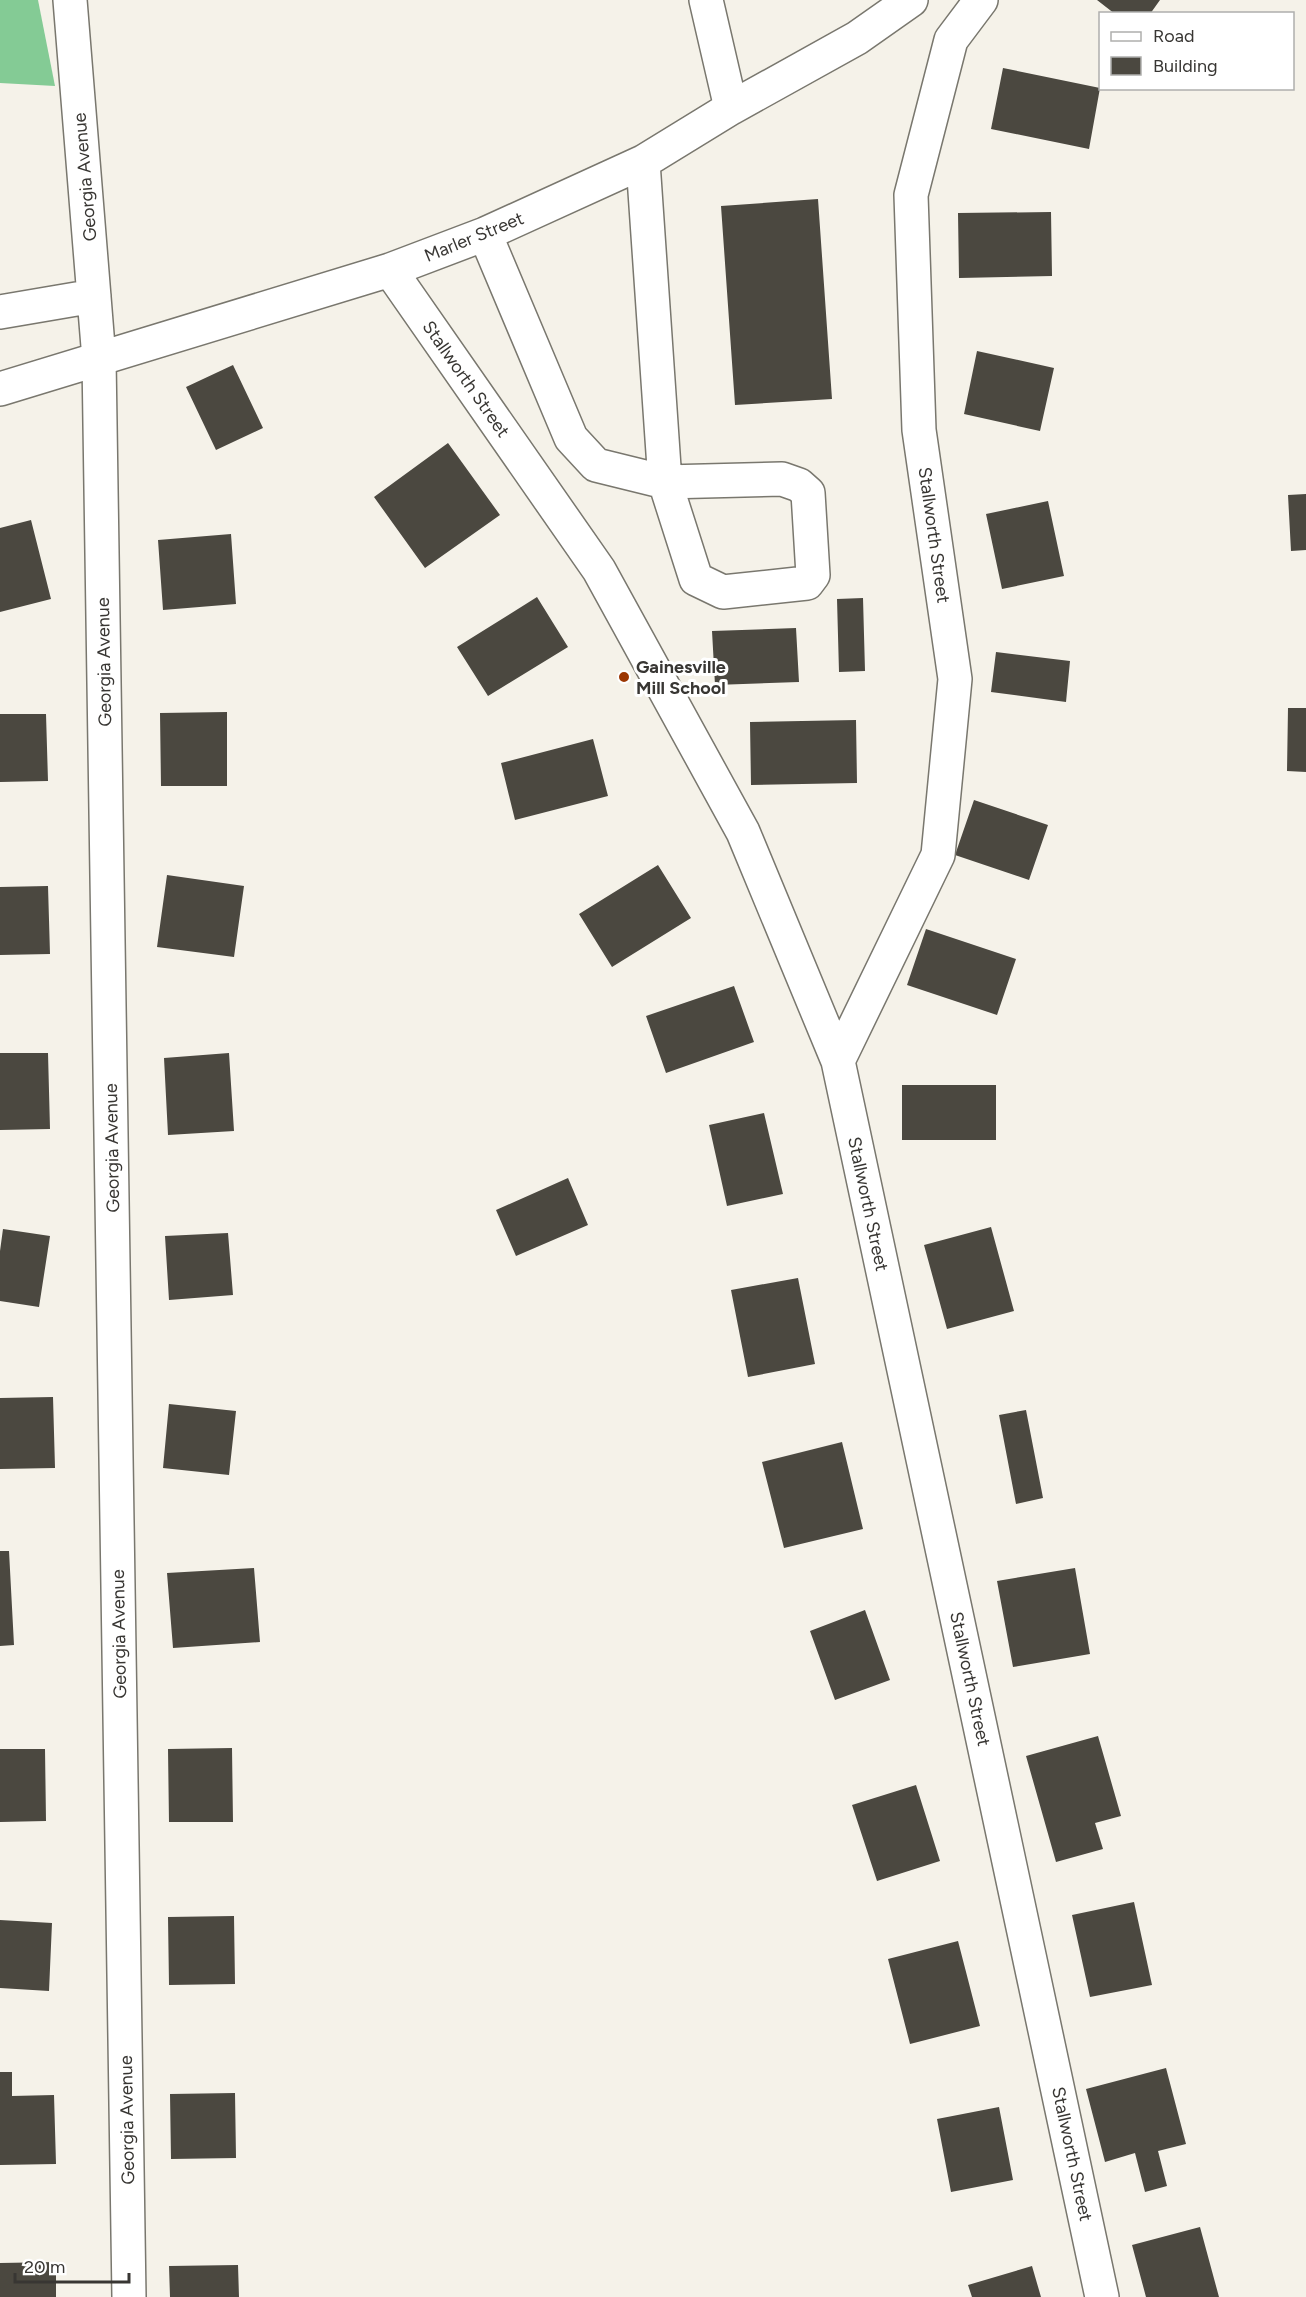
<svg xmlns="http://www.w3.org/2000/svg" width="1306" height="2297" font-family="Figtree,sans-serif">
  <rect width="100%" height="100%" fill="#f5f2e9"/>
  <path fill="#84cb95" d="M0,0H38L55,86L0,83Z"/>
  <path fill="#4b4840" d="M1097,0H1160L1150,14H1115Z
    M1003,68L1100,88L1089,149L991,129Z
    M818,199L832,399L735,405L721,206Z
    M1051,212L1052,276L959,278L958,213Z
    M977,351L1054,368L1040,431L964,414Z
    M233,365L263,428L216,450L186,387Z
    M448,443L500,515L425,568L374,497Z
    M1306,494V550L1291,551L1288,495Z
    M1048,501L1064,576L1002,589L986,514Z
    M31,520L51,599L0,612V528Z
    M231,534L236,604L163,610L158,540Z
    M537,597L568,647L488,696L457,647Z
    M863,598L865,671L839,672L837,599Z
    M796,628L799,682L715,685L712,631Z
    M996,652L1070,661L1066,702L991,692Z
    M1288,708H1306V772L1287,771Z
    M227,712V786H161L160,713Z
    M0,714H46L48,781L0,782Z
    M856,720L857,783L751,785L750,722Z
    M593,739L608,796L515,820L501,763Z
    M974,800L1048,825L1029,880L955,855Z
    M658,865L691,918L612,967L579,914Z
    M167,875L244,886L234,957L157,947Z
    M48,886L50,954L0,955V887Z
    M926,929L1016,959L997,1015L907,985Z
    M734,986L754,1042L666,1073L646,1016Z
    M0,1053H48L50,1129L0,1130Z
    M229,1053L234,1131L168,1135L164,1058Z
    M902,1085H996V1140H902Z
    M764,1113L783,1194L727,1206L709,1125Z
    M568,1178L588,1225L516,1256L496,1210Z
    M991,1227L1014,1311L947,1329L924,1245Z
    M3,1229L50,1236L39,1307L0,1301V1251Z
    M228,1233L233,1295L169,1300L165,1236Z
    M798,1278L815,1364L748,1377L731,1290Z
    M53,1397L55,1468L0,1469V1398Z
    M169,1404L236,1411L229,1475L163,1468Z
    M1026,1410L1043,1498L1016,1504L999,1415Z
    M842,1442L863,1529L784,1548L762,1462Z
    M0,1551H9L14,1645L0,1646Z
    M254,1568L260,1642L173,1648L167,1573Z
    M1075,1568L1090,1654L1013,1667L997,1581Z
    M865,1610L890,1680L835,1700L810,1631Z
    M1098,1736L1121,1816L1095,1823L1103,1849L1056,1862L1026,1756Z
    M232,1748L233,1822H169L168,1749Z
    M0,1749H45L46,1821L0,1822Z
    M916,1785L940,1861L877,1881L852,1805Z
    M1134,1902L1152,1985L1090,1997L1072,1915Z
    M234,1916L235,1984L169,1985L168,1917Z
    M0,1920L52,1923L49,1991L0,1988Z
    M958,1941L980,2026L910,2044L888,1959Z
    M1166,2068L1186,2144L1158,2151L1167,2186L1145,2192L1135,2153L1105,2162L1086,2089Z
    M0,2072H12V2096L54,2095L56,2164L0,2165Z
    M235,2093L236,2158L171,2159L170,2094Z
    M999,2107L1013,2180L951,2192L937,2119Z
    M1200,2227L1219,2297H1146L1132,2245Z
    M56,2262V2297H0V2263Z
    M238,2265L239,2297H170L169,2266Z
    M1032,2266L1041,2297H972L968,2285Z"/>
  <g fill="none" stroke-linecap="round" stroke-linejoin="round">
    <defs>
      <path id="minor" d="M70,0L99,359L129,2297
        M706,0L731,108
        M981,0L951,40L911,195L919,430L955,679L938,855L838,1061L1102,2297
        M485,234L571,438L596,465L665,482L782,479L799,485L808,493L813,575L807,583L723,592L696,579L665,482L643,162
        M390,270L599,570L743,832L838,1061
        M0,312L94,296
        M0,389L390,270L485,234L643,162L731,108L857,38L911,0"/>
    </defs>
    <use href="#minor" stroke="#79776e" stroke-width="36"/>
    <use href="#minor" stroke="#fff" stroke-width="33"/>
  </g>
  <circle fill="#9b3602" stroke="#fff" stroke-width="2" cx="624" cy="677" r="6"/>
  <g text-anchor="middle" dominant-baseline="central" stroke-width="6" stroke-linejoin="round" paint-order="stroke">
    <g font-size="18" fill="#383633" stroke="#fff">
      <text transform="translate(85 177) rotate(-95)">Georgia Avenue</text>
      <text transform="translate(474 237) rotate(-22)">Marler Street</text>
      <text transform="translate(466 379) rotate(55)">Stallworth Street</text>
      <text transform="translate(934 535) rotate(82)">Stallworth Street</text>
      <text transform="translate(104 662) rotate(-91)">Georgia Avenue</text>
      <text transform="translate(112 1148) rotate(-91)">Georgia Avenue</text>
      <text transform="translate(868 1204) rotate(78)">Stallworth Street</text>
      <text transform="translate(119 1634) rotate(-91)">Georgia Avenue</text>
      <text transform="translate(970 1679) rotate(78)">Stallworth Street</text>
      <text transform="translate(127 2120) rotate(-91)">Georgia Avenue</text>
      <text transform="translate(1072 2154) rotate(78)">Stallworth Street</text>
    </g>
    <g font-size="18" font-weight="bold" fill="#383633" stroke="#fff" text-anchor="start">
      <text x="636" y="667">Gainesville<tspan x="636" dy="21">Mill School</tspan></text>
    </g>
  </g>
  <rect x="1099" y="12" width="195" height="78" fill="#ffffff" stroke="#afafad" stroke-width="1.5"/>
  <rect x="1111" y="32" width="30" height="9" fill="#ffffff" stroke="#afafad" stroke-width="1.5"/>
  <text x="1153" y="42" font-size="18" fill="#383633">Road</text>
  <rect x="1111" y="57" width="30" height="18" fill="#4b4840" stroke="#afafad" stroke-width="1.5"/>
  <text x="1153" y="72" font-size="18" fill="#383633">Building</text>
  <path d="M15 2273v9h114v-9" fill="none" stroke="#383633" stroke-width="3"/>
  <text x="24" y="2273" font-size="18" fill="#383633" stroke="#ffffff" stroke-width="4.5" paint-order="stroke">20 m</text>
</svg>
